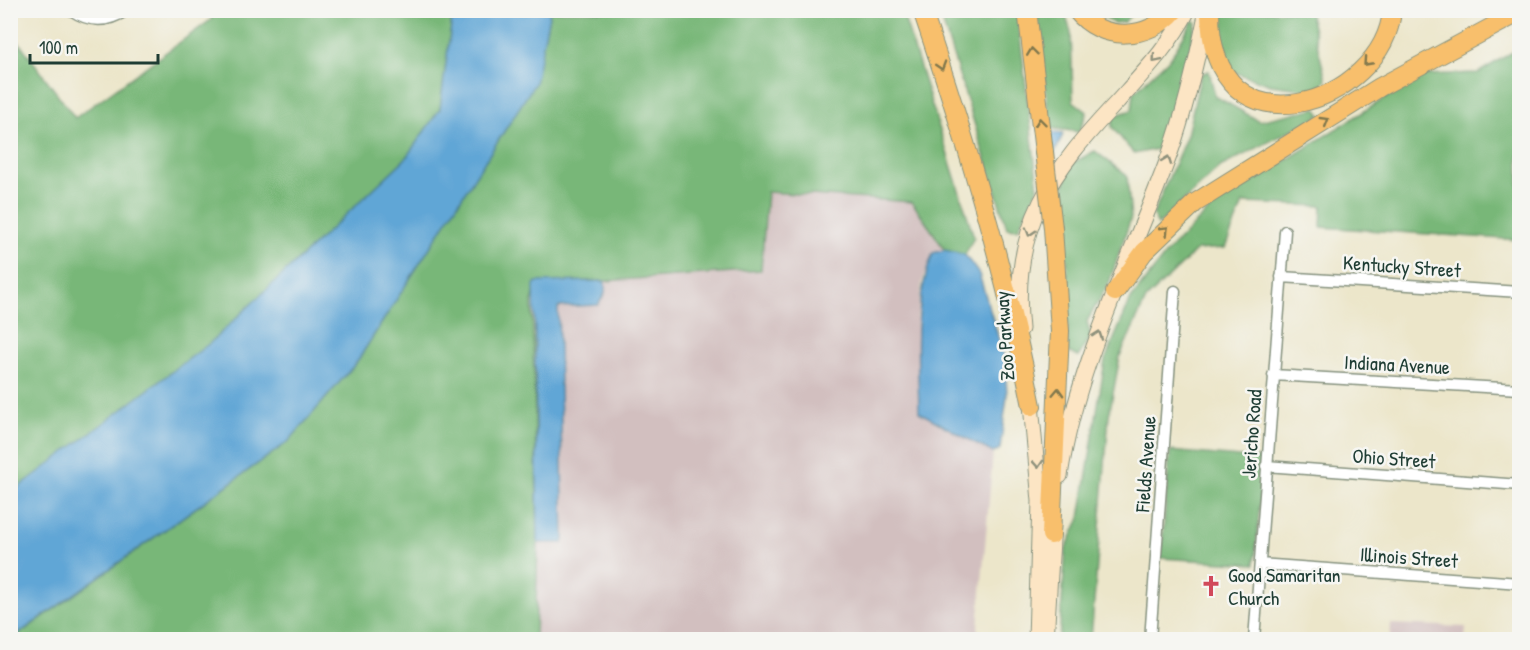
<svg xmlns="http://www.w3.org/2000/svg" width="1530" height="650" font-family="'Patrick Hand',sans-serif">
  <rect width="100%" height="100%" fill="#f6f6f2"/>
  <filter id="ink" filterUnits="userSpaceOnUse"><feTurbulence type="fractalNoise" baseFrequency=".0167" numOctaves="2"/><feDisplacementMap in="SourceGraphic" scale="12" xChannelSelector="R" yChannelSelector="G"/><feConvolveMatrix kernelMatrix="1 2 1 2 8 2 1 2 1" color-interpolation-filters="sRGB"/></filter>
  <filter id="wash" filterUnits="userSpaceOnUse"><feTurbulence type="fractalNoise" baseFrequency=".008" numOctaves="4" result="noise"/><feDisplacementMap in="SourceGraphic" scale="24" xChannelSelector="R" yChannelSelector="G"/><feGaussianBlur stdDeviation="1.35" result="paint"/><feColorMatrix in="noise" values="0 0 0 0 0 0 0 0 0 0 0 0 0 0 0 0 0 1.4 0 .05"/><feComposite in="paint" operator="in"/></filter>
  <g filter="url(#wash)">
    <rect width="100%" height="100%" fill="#ece6ca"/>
    <path fill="#d2bfbf" d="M767,191L912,202L945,250L933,253L922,282L917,319L919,412L993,453L977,639L535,640L538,543H562L564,540L558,307L605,293V281L761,270Z
      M1391,624L1466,627L1465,639H1390Z"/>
    <path fill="#78b778" stroke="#4c7a56" stroke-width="1.5" d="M207,11L453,10L440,109L405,159L210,343L11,493L10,30L75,118L212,19Z
      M550,11H902L974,237L965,255L945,250L912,202L767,192L761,270L605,281L537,282L532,302L538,543L535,639L11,640L288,442L356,363L535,83Z
      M939,11H1017L1038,188L1018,229L1007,228Z
      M1037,11H1064L1071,32L1073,101L1087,112L1079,132L1050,128Z
      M1095,11H1135L1124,22L1113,23Z
      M1220,11H1309L1326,80L1315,91L1271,85L1230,71L1218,22Z
      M1193,20L1196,22L1167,147L1134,154L1112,127L1113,116L1132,110L1134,92L1171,57Z
      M1519,48V240L1321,227L1322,206L1243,203L1225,248L1197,250L1146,299L1120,356L1109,415L1091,639L1059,640L1066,548L1080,518L1105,360L1131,299L1168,251L1213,206L1422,75L1478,73Z
      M1209,71L1215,96L1259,121L1316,108L1321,115L1220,167L1158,225L1153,215L1187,135L1201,74Z
      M1095,151L1127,176L1131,218L1109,283L1087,321L1091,337L1078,357L1068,352L1067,260L1058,216L1069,165Z
      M1170,451L1263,459L1255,564L1161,558Z"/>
    <path fill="#60a6d6" stroke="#407285" stroke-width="1.5" d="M453,11H550L535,83L356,363L288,442L11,639V493L210,343L405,159L440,109Z
      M1050,132L1063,134L1051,162Z
      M945,250L965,255L979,274L1005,359L1007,396L1000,449L993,453L919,412C918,356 912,307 933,253Z
      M605,281V293L598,305L558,307L564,540L563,543H538L534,285L536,282Z"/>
  </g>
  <g filter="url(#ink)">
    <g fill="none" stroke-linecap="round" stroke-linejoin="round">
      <defs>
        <path id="street" d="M71,10C90,23 107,23 127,10
          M1281,277L1520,292
          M1273,375L1520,389
          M1266,466L1520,485
          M1260,564L1520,583
          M1150,640L1175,291
          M1254,640L1285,231"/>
        <path id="secondary" d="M1021,329C1010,226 1052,171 1118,101C1144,72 1170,45 1188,10
          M1030,394L1040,501L1036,640
          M1060,476C1077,363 1130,262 1169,156C1186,109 1197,60 1207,10
          M1046,640L1053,523"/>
        <path id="highway" d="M922,10C966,139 1006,272 1032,406
          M1027,10L1044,152
          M1076,10C1102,43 1149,40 1175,10
          M1210,10C1209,164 1385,104 1392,10
          M1115,292L1144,252L1195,203L1380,87L1520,12
          M1051,535L1060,331L1053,228"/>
      </defs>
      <use href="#street" stroke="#86927f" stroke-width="13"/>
      <use href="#secondary" stroke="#86927f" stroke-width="17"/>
      <use href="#highway" stroke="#86927f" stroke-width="20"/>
      <use href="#street" stroke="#fff" stroke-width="10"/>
      <use href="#secondary" stroke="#fce5c4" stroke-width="15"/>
      <use href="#highway" stroke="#f8bf6c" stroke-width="18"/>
      <defs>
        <path id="highway-bridge" d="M1044,152L1053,228"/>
      </defs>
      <use href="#highway-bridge" stroke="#86927f" stroke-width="20" stroke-linecap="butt"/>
      <use href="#highway-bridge" stroke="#f8bf6c" stroke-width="18"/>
    </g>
    <defs><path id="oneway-chevron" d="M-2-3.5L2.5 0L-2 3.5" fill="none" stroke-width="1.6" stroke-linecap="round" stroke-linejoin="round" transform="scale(1.5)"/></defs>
    <g stroke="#81784d">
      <use href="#oneway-chevron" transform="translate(1032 52) rotate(-97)"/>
      <use href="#oneway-chevron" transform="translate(1367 62) rotate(132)"/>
      <use href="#oneway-chevron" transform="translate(941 66) rotate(73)"/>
      <use href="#oneway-chevron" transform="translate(1325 121) rotate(-31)"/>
      <use href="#oneway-chevron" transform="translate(1040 122) rotate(-97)"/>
      <use href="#oneway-chevron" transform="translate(1165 230) rotate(-45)"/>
      <use href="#oneway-chevron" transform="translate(1058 392) rotate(-88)"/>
    </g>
    <g stroke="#8e917c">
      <use href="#oneway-chevron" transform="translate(1156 59) rotate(130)"/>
      <use href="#oneway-chevron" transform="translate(1167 160) rotate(-69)"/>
      <use href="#oneway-chevron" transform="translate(1030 232) rotate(107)"/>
      <use href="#oneway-chevron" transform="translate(1098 335) rotate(-71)"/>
      <use href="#oneway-chevron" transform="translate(1038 464) rotate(86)"/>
    </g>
  </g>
  <defs>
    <symbol id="church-bare" viewBox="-9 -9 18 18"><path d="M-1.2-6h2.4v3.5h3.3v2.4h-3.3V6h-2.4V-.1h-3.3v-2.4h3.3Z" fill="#d1495b" stroke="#f6f6f2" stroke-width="2.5" paint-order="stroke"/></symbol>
  </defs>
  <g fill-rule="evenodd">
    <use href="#church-bare" x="1196" y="571" width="30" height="30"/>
  </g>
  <g text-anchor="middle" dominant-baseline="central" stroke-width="5" stroke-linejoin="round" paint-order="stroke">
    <g font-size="20" fill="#1f3d34" stroke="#f6f6f2">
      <text transform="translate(1402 266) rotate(4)">Kentucky Street</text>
      <text transform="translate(1004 336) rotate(-94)">Zoo Parkway</text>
      <text transform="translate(1397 364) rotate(3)">Indiana Avenue</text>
      <text transform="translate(1251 434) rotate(-86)">Jericho Road</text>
      <text transform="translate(1394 458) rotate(4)">Ohio Street</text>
      <text transform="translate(1145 464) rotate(-86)">Fields Avenue</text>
      <text transform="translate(1409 557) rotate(4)">Illinois Street</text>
    </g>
    <g font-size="20" fill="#1f3d34" stroke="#f6f6f2" text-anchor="start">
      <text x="1228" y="574">Good Samaritan<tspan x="1228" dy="23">Church</tspan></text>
    </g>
  </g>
  <rect width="1530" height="650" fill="none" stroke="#f6f6f2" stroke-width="36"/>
  <path d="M30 54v9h128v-9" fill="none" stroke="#1f3d34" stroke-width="3"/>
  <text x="39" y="54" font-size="18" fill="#1f3d34" stroke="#f6f6f2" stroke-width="4.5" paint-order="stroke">100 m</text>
</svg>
